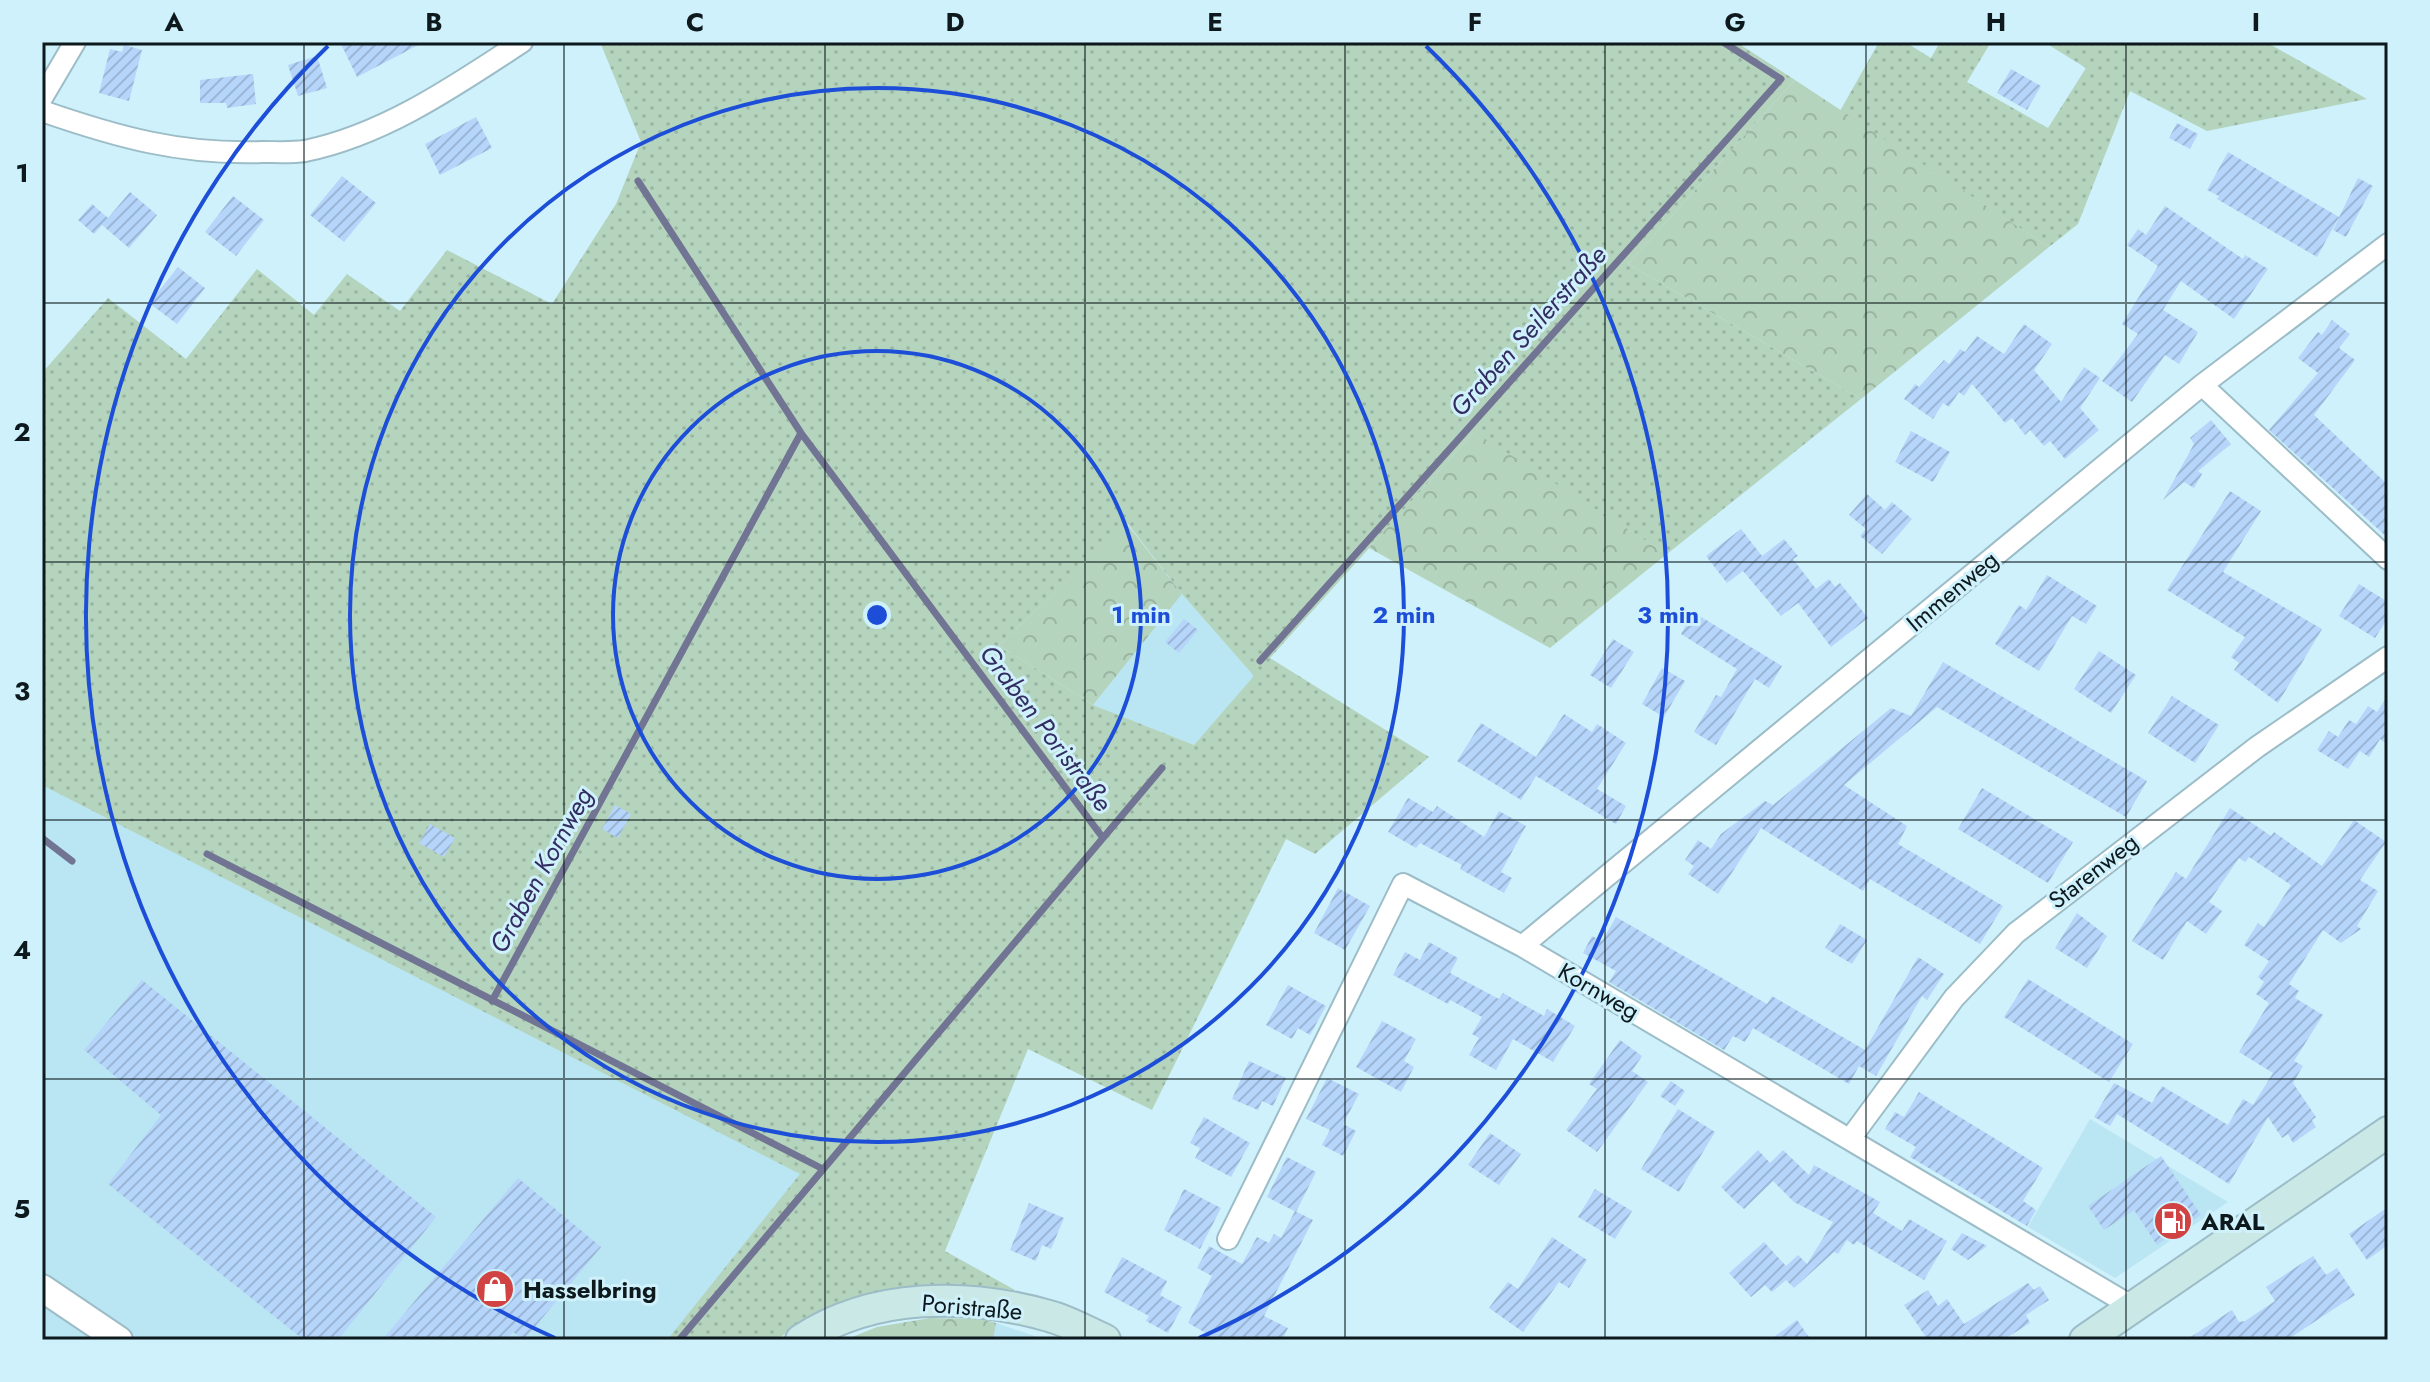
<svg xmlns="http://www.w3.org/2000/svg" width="2430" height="1382" font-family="Jost,sans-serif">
  <defs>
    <pattern id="grass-dots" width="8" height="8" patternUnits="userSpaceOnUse" patternTransform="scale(2)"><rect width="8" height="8" fill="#b4d4bd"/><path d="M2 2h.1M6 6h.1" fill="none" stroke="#9ab5a2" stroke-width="1.8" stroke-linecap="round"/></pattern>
    <pattern id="forest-crowns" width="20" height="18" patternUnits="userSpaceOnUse" patternTransform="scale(2)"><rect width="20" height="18" fill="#b4d4bd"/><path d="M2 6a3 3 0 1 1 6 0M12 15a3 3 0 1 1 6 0" fill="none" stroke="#9ab5a2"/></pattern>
    <pattern id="building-hatch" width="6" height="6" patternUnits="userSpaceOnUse" patternTransform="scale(2)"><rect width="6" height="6" fill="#b6d5fa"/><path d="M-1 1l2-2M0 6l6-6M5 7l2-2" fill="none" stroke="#9bb6d6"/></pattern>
  </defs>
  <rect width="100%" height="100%" fill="#cff1fc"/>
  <path fill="#bae5f2" d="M1182,594L1255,677L1194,745L1093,705Z
    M42,785L645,1092L801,1174L667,1340H42Z
    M2090,1119L2228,1202L2115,1278L2028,1227Z
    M996,1323L1046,1340H993Z"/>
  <path fill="url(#grass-dots)" fill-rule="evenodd" d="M600,42H1736L1795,80L1628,264L1861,399L1667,554L1473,433L1270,658L1429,757L1315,854L1286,839L1152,1110L1028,1049L945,1251L1015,1290L919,1285L870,1294L810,1319L775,1340H667L800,1174L42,785V373L108,298L186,359L257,269L314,315L347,274L400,311L447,250L552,304L616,204L641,142ZM1128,524L1182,594L1254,676L1194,745L1093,705L999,645Z
    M1879,42H1905L1931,58L1940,42H1991L1967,82L2048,128L2086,68L2044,42H2266L2367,99L2207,131L2130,91L2078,224L2049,247L1840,111Z"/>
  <path fill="url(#forest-crowns)" d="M1795,80L2049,247L1861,399L1628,264Z
    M1474,432L1667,554L1550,648L1369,548Z
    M1127,524L1182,594L1093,705L999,645Z
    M930,1318L981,1319L996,1323L993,1340H845L877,1327Z"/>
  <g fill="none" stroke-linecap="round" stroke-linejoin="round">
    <path stroke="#717492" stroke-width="7" d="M638,181L801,433L1103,838L679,1340
      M1260,661L1781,79L1723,42
      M42,838L72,861
      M1103,838L1162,768
      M207,854L821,1168
      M492,1001L801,433"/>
  </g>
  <path fill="url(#building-hatch)" d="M340,42H424L357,77Z
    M124,45L142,50L129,101L99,93L110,49L122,52Z
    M317,56L327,88L298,96L288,65Z
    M2011,69L2041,86L2027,110L1997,93Z
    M253,74L256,104L227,108L226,103H200V80Z
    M476,117L492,148L440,175L425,144Z
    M2177,123L2198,134L2190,149L2169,138Z
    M2228,152L2339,217L2317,257L2217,199L2219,196L2207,190Z
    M342,176L376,203L344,242L310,215Z
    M2358,178L2373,186L2346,237L2333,230Z
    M130,192L157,215L129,248L102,225L94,234L78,220L92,204L108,218Z
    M233,196L264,220L236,256L205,232Z
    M2165,206L2243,259L2245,255L2268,269L2234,319L2181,281L2163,310L2198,332L2179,364L2165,355L2132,402L2102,381L2138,334L2122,324L2158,266L2127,245L2138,229L2146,235Z
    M178,267L205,288L177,324L149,303Z
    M2332,320L2350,334L2339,348L2355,360L2314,415L2388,485V538L2269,430L2318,373L2298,358L2318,332L2322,335Z
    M2024,324L2052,344L2034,370L2061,402L2084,367L2100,378L2080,408L2099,430L2065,459L2050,441L2044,446L2030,430L2025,435L2012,418L2005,423L1972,384L1964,396L1959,392L1949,407L1943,403L1933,419L1904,399L1915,384L1919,387L1944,360L1949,364L1960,349L1965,352L1977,336L2004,354Z
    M2211,420L2231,444L2198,471L2202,474L2194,488L2184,482L2163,500L2194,444L2190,438Z
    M1911,431L1950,452L1933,482L1895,462Z
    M2230,491L2261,511L2223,572L2322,629L2278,703L2234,670L2239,663L2231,657L2245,637L2167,590Z
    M1867,494L1885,510L1892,502L1912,519L1882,554L1860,536L1866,529L1849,515Z
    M1741,529L1762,556L1784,539L1798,556L1793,559L1816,589L1829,579L1835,587L1840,583L1868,618L1831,647L1798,603L1781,616L1743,571L1727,583L1706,556Z
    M2047,575L2097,606L2086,624L2072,616L2039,671L1995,644L2019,605L2026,610Z
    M2359,584L2388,602V618L2375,638L2339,616Z
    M1693,612L1782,666L1769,688L1755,679L1716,745L1694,732L1716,695L1721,697L1737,669L1681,634Z
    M1184,619L1198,630L1179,653L1165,642Z
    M1613,639L1634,652L1611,688L1590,675Z
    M2099,651L2136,675L2111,713L2074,689Z
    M1943,662L2147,781L2126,817L1937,707L1844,785L1907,826L1898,844L2003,906L1980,944L1870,879L1863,891L1761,828L1718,894L1688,874L1694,866L1685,860L1698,840L1711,849L1721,834L1765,801L1773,805L1891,708L1911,716Z
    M1662,668L1685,681L1664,717L1642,704Z
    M2388,695V745L2380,739L2369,757L2360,751L2348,769L2317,750L2329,731L2338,737L2349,720L2356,724L2368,706L2377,712Z
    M2172,696L2219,725L2195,763L2148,733Z
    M1564,714L1592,732L1597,724L1626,743L1597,789L1626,806L1616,824L1536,776L1521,800L1457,761L1481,723L1536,757Z
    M1982,788L2073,842L2048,883L1958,829Z
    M1408,798L1433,812L1437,806L1484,837L1499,811L1526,826L1501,872L1512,878L1504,893L1460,869L1462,865L1420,843L1416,848L1388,832Z
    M615,805L631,814L618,838L602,829Z
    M2230,808L2271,836L2274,832L2322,866L2354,820L2386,842L2360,880L2378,891L2357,926L2361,929L2341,943L2323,930L2289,984L2299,991L2295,998L2323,1015L2294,1061L2303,1066L2293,1083L2316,1117L2312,1120L2316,1127L2293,1143L2288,1134L2282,1138L2268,1117L2229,1184L2117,1114L2110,1126L2094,1117L2114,1083L2152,1103L2162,1086L2228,1125L2243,1099L2253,1105L2273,1073L2239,1052L2269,1003L2256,994L2264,982L2258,977L2269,961L2244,945L2258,923L2264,927L2291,885L2249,857L2245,862L2239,858L2209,902L2222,911L2206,934L2187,921L2163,960L2132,941L2176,872L2186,879Z
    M430,824L455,838L444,857L419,843Z
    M1338,888L1370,906L1345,950L1314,933Z
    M2077,913L2107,936L2087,968L2055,948Z
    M1616,917L1767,1004L1772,996L1865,1050L1918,957L1944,974L1927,1000L1922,996L1876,1076L1859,1066L1849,1084L1753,1028L1745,1042L1733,1036L1724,1050L1609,982L1616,971L1583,953L1592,936L1602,941Z
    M1840,924L1867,940L1852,964L1825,948Z
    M1429,942L1458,958L1450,973L1499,999L1503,993L1544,1016L1547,1009L1575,1026L1553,1062L1513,1039L1496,1070L1469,1055L1479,1038L1472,1034L1482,1017L1450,1000L1448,1004L1393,975L1405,952L1420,960Z
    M2028,979L2133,1044L2109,1082L2004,1017Z
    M142,980L436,1217L338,1340H304L108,1184L161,1115L84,1050Z
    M1288,985L1326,1006L1310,1035L1298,1028L1292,1039L1266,1025Z
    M1382,1021L1416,1039L1404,1061L1414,1067L1401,1092L1356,1067Z
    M1620,1040L1642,1056L1632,1071L1648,1082L1597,1152L1566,1130L1597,1089L1589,1084Z
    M1249,1061L1286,1078L1273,1106L1262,1101L1258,1110L1232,1099Z
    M1327,1078L1359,1094L1343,1124L1356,1131L1343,1156L1322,1145L1330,1130L1306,1119Z
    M1671,1081L1685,1091L1675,1106L1660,1096Z
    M1919,1092L2043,1168L2023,1201L2036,1210L2027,1226L1910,1157L1916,1147L1885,1129L1895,1112L1904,1117Z
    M1678,1109L1715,1132L1679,1192L1641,1169Z
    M1204,1117L1250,1143L1231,1177L1195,1158L1200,1148L1190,1143Z
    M1490,1133L1521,1154L1499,1185L1468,1165Z
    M1758,1150L1770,1163L1783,1150L1809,1175L1814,1165L1880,1202L1873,1213L1902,1231L1909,1219L1947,1241L1924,1280L1857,1241L1854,1245L1847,1240L1838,1254L1834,1252L1794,1288L1786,1280L1772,1292L1765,1285L1751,1297L1729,1273L1764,1242L1786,1266L1798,1255L1807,1264L1833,1222L1794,1202L1773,1181L1744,1209L1736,1202L1721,1187Z
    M2161,1156L2201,1215L2157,1245L2134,1210L2104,1230L2088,1206Z
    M1287,1157L1316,1172L1296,1212L1267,1197Z
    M518,1178L601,1247L524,1340L513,1332L506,1340H382Z
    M1184,1189L1221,1208L1200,1249L1164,1230Z
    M1595,1189L1632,1211L1615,1239L1578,1217Z
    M1029,1203L1064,1218L1051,1249L1042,1245L1036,1261L1010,1250Z
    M2388,1207V1245L2367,1260L2349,1234Z
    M1295,1211L1313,1220L1264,1316L1288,1328L1282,1340H1203L1206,1333L1188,1323L1212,1276L1197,1268L1209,1246L1242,1264L1257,1237L1269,1243L1274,1234L1281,1238Z
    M1962,1233L1987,1246L1968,1260L1951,1249Z
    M1552,1237L1587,1260L1569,1288L1559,1282L1523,1332L1489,1308L1508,1282L1518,1289Z
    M2313,1256L2326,1275L2337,1268L2355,1295L2287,1340H2186L2232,1310L2239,1322L2245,1321L2275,1301L2266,1287Z
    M1122,1257L1167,1281L1160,1295L1182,1307L1168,1333L1146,1321L1149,1316L1104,1292Z
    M2028,1283L2034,1290L2040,1286L2049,1300L2026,1315L2030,1323L2003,1340H1928L1904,1305L1928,1290L1938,1306L1947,1299L1964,1324Z
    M1797,1320L1811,1340H1770Z"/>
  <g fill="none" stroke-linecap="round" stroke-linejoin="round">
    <defs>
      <path id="minor" d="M42,98L75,42
        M42,111C117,137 181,155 262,152C276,152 291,153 305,151C384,135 455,86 522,42
        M2202,385L2388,559
        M1522,946L2202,385L2388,244
        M1850,1139L1954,998L2016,933L2257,747L2388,657
        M1228,1239L1403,884L1522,946L2133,1307"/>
      <path id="tertiary" d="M42,1288L119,1340"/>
      <path id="secondary" d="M801,1340C873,1292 969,1293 1049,1316C1068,1321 1087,1332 1105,1340
        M2085,1340L2388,1132"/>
    </defs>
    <use href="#minor" stroke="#9cbdc7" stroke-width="24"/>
    <use href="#tertiary" stroke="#9cbdc7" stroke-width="30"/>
    <use href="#secondary" stroke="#9cbdc7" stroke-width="34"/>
    <use href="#minor" stroke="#fff" stroke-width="20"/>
    <use href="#tertiary" stroke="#fff" stroke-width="26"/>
    <use href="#secondary" stroke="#cae9e6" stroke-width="30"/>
  </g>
  <path fill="none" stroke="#0d191d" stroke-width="2" stroke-opacity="0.55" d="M304,42V1340M564,42V1340M825,42V1340M1085,42V1340M1345,42V1340M1605,42V1340M1866,42V1340M2126,42V1340M42,303H2388M42,562H2388M42,820H2388M42,1079H2388"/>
  <g fill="none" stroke="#1d4ed8" stroke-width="4">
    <circle cx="877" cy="615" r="264"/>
    <circle cx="877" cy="615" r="527"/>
    <path d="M555 1338A791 791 0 0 1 328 46M1426 46A791 791 0 0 1 1199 1338"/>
  </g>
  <defs>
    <symbol id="fuel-disc" viewBox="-11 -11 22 22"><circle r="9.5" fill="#d14242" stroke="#cff1fc"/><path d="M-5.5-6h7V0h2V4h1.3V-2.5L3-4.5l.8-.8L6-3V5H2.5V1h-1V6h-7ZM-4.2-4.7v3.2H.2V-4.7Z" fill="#fff"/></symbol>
    <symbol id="shop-disc" viewBox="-11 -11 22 22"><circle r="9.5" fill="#d14242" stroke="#cff1fc"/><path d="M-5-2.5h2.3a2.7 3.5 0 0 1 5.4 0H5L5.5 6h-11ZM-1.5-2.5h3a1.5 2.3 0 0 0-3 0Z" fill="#fff"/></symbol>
  </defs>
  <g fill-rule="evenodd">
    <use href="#fuel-disc" x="2151" y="1199" width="44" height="44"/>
    <use href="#shop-disc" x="473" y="1267" width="44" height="44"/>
  </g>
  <g text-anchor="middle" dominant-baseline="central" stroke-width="6" stroke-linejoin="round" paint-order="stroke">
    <g font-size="24" fill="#0d191d" stroke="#cff1fc">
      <text transform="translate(1952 591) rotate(-40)">Immenweg</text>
      <text transform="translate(2093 871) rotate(-38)">Starenweg</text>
      <text transform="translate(1599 991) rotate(30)">Kornweg</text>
      <text transform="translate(972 1307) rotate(5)">Poristraße</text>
    </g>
    <g font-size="24" font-weight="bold" fill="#0d191d" stroke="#cff1fc" text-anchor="start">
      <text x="2201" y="1221">ARAL</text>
      <text x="523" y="1289">Hasselbring</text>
    </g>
    <g font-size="26" font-style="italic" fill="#332d62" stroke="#cff1fc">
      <text transform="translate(1528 331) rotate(-48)">Graben Seilerstraße</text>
      <text transform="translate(1046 728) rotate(53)">Graben Poristraße</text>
      <text transform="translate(541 870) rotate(-61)">Graben Kornweg</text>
    </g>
  </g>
  <circle cx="877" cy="615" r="12" fill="#1d4ed8" stroke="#cff1fc" stroke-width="4"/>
  <g font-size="24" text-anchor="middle" font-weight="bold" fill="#1d4ed8" stroke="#cff1fc" stroke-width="6" stroke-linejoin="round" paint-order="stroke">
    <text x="1141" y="623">1 min</text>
    <text x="1404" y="623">2 min</text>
    <text x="1668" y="623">3 min</text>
  </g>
  <rect width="2430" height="1382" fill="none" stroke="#cff1fc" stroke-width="88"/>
  <rect x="44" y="44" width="2342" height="1294" fill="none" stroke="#0d191d" stroke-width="3"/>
  <g font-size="26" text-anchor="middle" font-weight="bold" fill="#0d191d">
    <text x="174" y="31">A</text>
    <text x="434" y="31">B</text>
    <text x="695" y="31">C</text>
    <text x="955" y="31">D</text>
    <text x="1215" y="31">E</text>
    <text x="1475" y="31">F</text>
    <text x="1735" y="31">G</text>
    <text x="1996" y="31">H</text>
    <text x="2256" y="31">I</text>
    <text x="22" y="182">1</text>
    <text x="22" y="441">2</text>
    <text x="22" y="700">3</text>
    <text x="22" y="959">4</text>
    <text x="22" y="1218">5</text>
  </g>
</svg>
